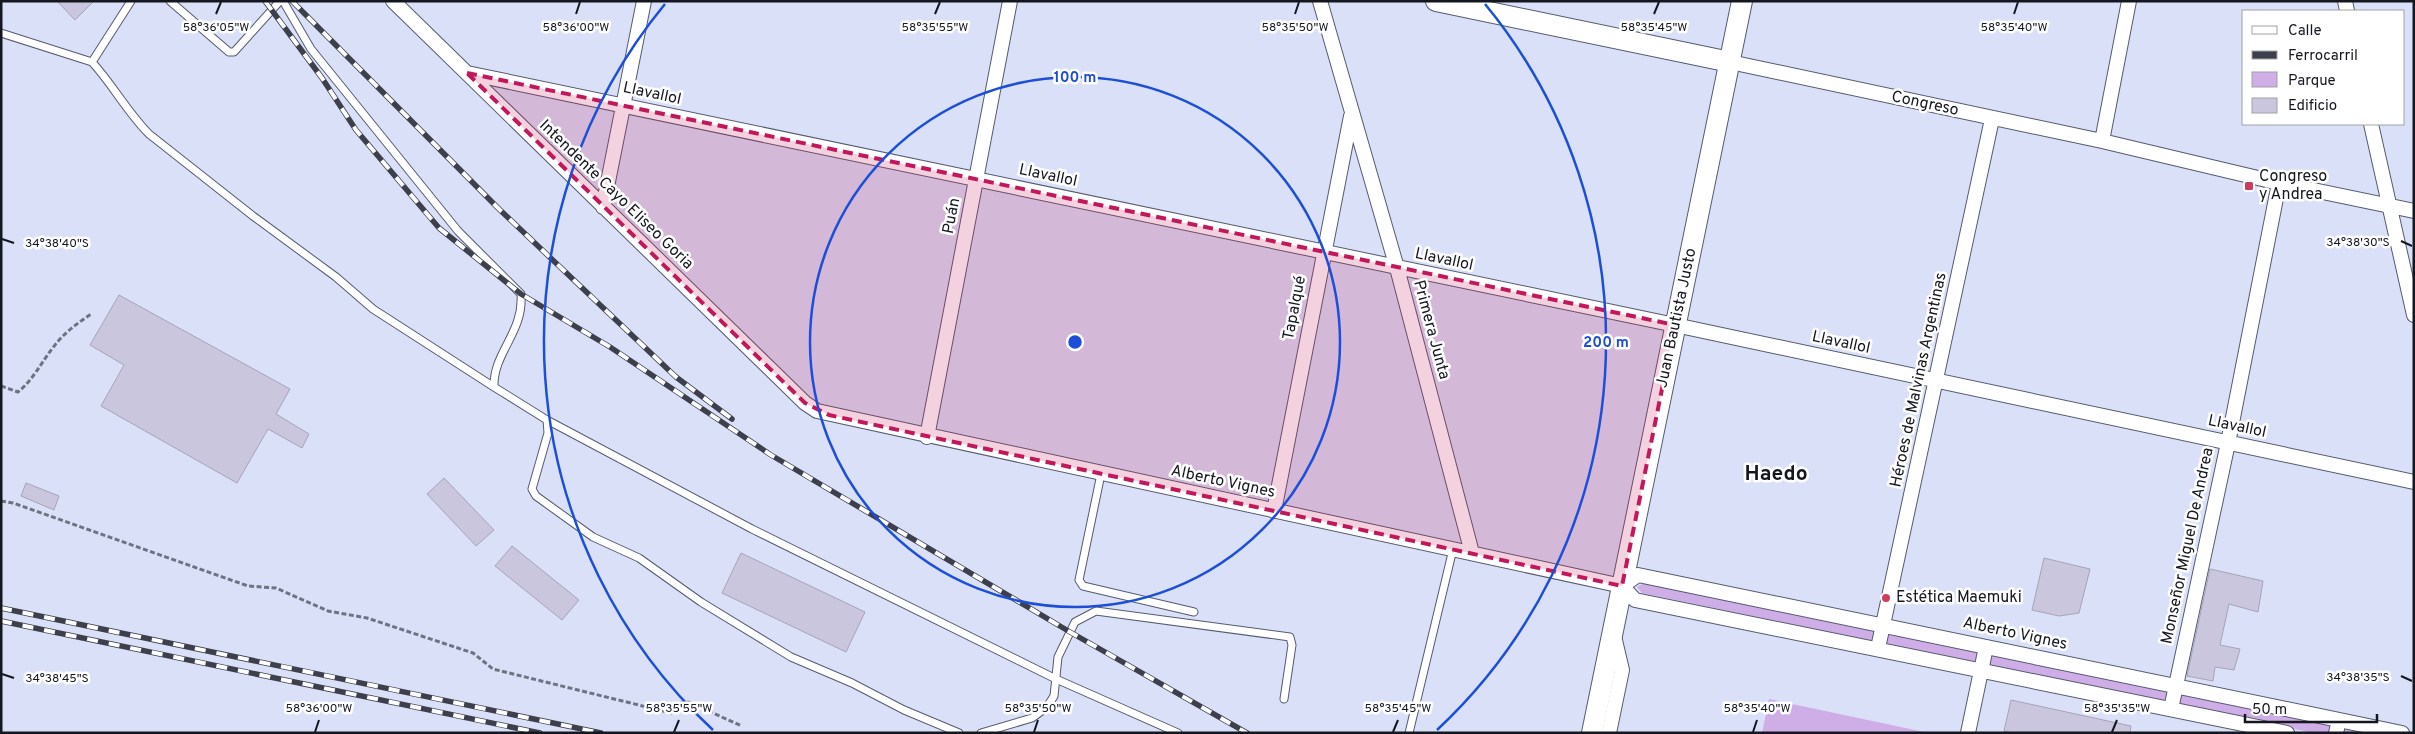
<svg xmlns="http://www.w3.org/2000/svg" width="2415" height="734" font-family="Overpass,sans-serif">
  <rect width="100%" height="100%" fill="#d9e0f8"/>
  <path fill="#cfade6" d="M1644,583L2372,733H2314L1642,593L1637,587Z
    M1769,699L1929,733H1762Z"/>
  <path fill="#c9c6de" stroke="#a6a3ba" d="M57,1H94L75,20Z
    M119,295L290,389L276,414L309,434L302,448L268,429L237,483L101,406L124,365L90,345Z
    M444,478L494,530L476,546L427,494Z
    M26,483L59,496L54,510L21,496Z
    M512,546L579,600L562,620L495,566Z
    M741,553L865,612L846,652L722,593Z
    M2044,558L2090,569L2079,613L2059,616L2032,610Z
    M2210,569L2263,581L2258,612L2229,604L2220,645L2240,649L2234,670L2215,667L2213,681L2187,676Z
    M2011,700L2131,726L2130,733H2012L2004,731Z"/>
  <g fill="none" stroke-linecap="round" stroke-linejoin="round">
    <defs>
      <path id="lane" d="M170,1L229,52H234L280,1
        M283,1L311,49L458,231L521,294C524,333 493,352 494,387L547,420L752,529L1056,679L1178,733
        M1,33L92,62L131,1
        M92,62C113,85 127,112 149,134L253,216L336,277L373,309L494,387
        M547,420L548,433L532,489L536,496L593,537L639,558L701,602L791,657L852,683L904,710L959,733
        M1101,474L1079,580L1083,586L1194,612
        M981,733L1032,718L1047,707L1054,696L1058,657L1075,622L1096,611L1290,637L1292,645L1284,699
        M1409,733L1453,549"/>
      <path id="street" d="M393,1L805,403L817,411L1622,586L1635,600L2287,733
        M1320,1L1397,268L1472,553
        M2345,1L2347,11
        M1730,62L2102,141L2279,183L2414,211
        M467,73L1675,325L2414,482
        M2371,124L2414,315
        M2102,141L2129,1
        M603,207L644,1
        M927,437L1010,1
        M1274,511L1351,116
        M1622,586L1638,575L2402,733
        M1878,648L1992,119
        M2171,709L2228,443L2279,183
        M1609,733L1622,670L1614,636
        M1968,733L1986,647
        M2336,733L2339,720"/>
      <path id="secondary" d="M1436,1L1730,62
        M1592,733L1742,1"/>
    </defs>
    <use href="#lane" stroke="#555b6f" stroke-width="9"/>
    <use href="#street" stroke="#555b6f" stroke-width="16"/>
    <use href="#secondary" stroke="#555b6f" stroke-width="22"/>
    <path stroke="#6e7382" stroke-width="3" stroke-dasharray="5 2.5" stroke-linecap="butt" d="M1,386L18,392C34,379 42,361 55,345C65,332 78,323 91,314
      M1,501L13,503L248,586L276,588L328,611L367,618L473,653L493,669L671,713L680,703L688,702L742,726"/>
    <use href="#lane" stroke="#fff" stroke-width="7"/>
    <use href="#street" stroke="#fff" stroke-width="14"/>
    <use href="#secondary" stroke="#fff" stroke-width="20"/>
    <defs>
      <path id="rail" d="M265,1L322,78L356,130L439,228L521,294L610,347L771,455L1070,632L1247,733
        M292,1L499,209L676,377L732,419
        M1,608L601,733
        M1,621L540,733"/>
    </defs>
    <use href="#rail" stroke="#3d404c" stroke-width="5.5"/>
    <use href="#rail" stroke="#fff" stroke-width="4" stroke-dasharray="11" stroke-linecap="butt"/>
  </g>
  <path fill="#c2185b" fill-opacity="0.2" stroke="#c2185b" stroke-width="4" stroke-dasharray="10 6" stroke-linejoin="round" d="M467,73L1675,325L1622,586L829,415L805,403Z"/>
  <path fill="none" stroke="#151720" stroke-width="2" d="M216,14L221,2M576,14L580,2M935,14L940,2M1295,14L1299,2M1654,14L1659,2M2014,14L2018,2M2,239L14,243M2401,241L2412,246M2,674L14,678M2401,676L2412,681M315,732L319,720M674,732L679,720M1034,732L1038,720M1393,732L1398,720M1753,732L1757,720M2112,732L2117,720"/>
  <g fill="none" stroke="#1d4ed8" stroke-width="2.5">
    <circle cx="1075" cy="342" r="265"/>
    <path d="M713 730A531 531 0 0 1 665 4M1485 4A531 531 0 0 1 1437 730"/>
  </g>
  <g fill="#cc3c5d" stroke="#fff" stroke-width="2">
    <rect x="2244" y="181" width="10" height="10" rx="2.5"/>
    <circle cx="1886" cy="598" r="5"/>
  </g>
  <g text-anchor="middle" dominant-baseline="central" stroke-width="5" stroke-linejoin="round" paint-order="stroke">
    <g font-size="16" fill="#151720" stroke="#fff">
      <text transform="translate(652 94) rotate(12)">Llavallol</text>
      <text transform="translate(1925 104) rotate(12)">Congreso</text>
      <text transform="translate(1048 176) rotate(12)">Llavallol</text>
      <text transform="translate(616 195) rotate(44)">Intendente Cayo Eliseo Goria</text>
      <text transform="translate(952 216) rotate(-79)">Puán</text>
      <text transform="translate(1444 260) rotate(12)">Llavallol</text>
      <text transform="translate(1295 308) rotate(-79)">Tapalqué</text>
      <text transform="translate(1677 318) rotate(-78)">Juan Bautista Justo</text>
      <text transform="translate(1431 330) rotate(75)">Primera Junta</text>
      <text transform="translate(1841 343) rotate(12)">Llavallol</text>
      <text transform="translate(1919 380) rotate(-78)">Héroes de Malvinas Argentinas</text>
      <text transform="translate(2237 427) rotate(12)">Llavallol</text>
      <text transform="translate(1223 482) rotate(12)">Alberto Vignes</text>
      <text transform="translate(2188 546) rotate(-78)">Monseñor Miguel De Andrea</text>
      <text transform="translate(2015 634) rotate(12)">Alberto Vignes</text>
    </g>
    <g font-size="16" fill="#151720" stroke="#fff" text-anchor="start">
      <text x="2259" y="177">Congreso<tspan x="2259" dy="18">y Andrea</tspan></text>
      <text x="1896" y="598">Estética Maemuki</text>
    </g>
    <g font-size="21" font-weight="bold" fill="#151720" stroke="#fff">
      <text x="1776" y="474">Haedo</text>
    </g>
  </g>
  <g font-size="12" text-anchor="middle" fill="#151720" stroke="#fff" stroke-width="5" stroke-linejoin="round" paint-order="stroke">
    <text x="935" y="31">58°35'55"W</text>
    <text x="1295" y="31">58°35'50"W</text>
    <text x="216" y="31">58°36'05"W</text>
    <text x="576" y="31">58°36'00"W</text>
    <text x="1654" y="31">58°35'45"W</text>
    <text x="2014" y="31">58°35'40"W</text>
    <text x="2358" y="246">34°38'30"S</text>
    <text x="57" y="247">34°38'40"S</text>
    <text x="2358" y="681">34°38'35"S</text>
    <text x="57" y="682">34°38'45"S</text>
    <text x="319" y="712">58°36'00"W</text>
    <text x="679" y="712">58°35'55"W</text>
    <text x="1038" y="712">58°35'50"W</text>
    <text x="1398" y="712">58°35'45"W</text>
    <text x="1757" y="712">58°35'40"W</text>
    <text x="2117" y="712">58°35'35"W</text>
  </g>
  <circle cx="1075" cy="342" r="8" fill="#1d4ed8" stroke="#fff" stroke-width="2.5"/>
  <g font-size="15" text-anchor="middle" font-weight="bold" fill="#1d4ed8" stroke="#fff" stroke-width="5" stroke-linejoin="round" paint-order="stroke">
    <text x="1075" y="82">100 m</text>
    <text x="1606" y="347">200 m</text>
  </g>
  <rect width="2415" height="734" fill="none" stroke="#151720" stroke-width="5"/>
  <rect x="2242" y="10" width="162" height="115" fill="#ffffff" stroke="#a1a2a6"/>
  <rect x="2252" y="26" width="25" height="8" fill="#ffffff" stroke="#a1a2a6"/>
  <text x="2288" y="35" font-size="15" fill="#151720">Calle</text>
  <rect x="2252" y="51" width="25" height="8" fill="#3d404c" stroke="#a1a2a6"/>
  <text x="2288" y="60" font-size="15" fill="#151720">Ferrocarril</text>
  <rect x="2252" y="72" width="25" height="15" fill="#cfade6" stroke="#a1a2a6"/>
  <text x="2288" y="85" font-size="15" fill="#151720">Parque</text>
  <rect x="2252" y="98" width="25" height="15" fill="#c9c6de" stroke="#a1a2a6"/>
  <text x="2288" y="110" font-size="15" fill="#151720">Edificio</text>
  <path d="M2245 714v8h132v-8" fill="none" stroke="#151720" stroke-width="2.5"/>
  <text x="2252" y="714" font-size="15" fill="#151720" stroke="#ffffff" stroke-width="4" paint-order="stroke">50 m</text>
</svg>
